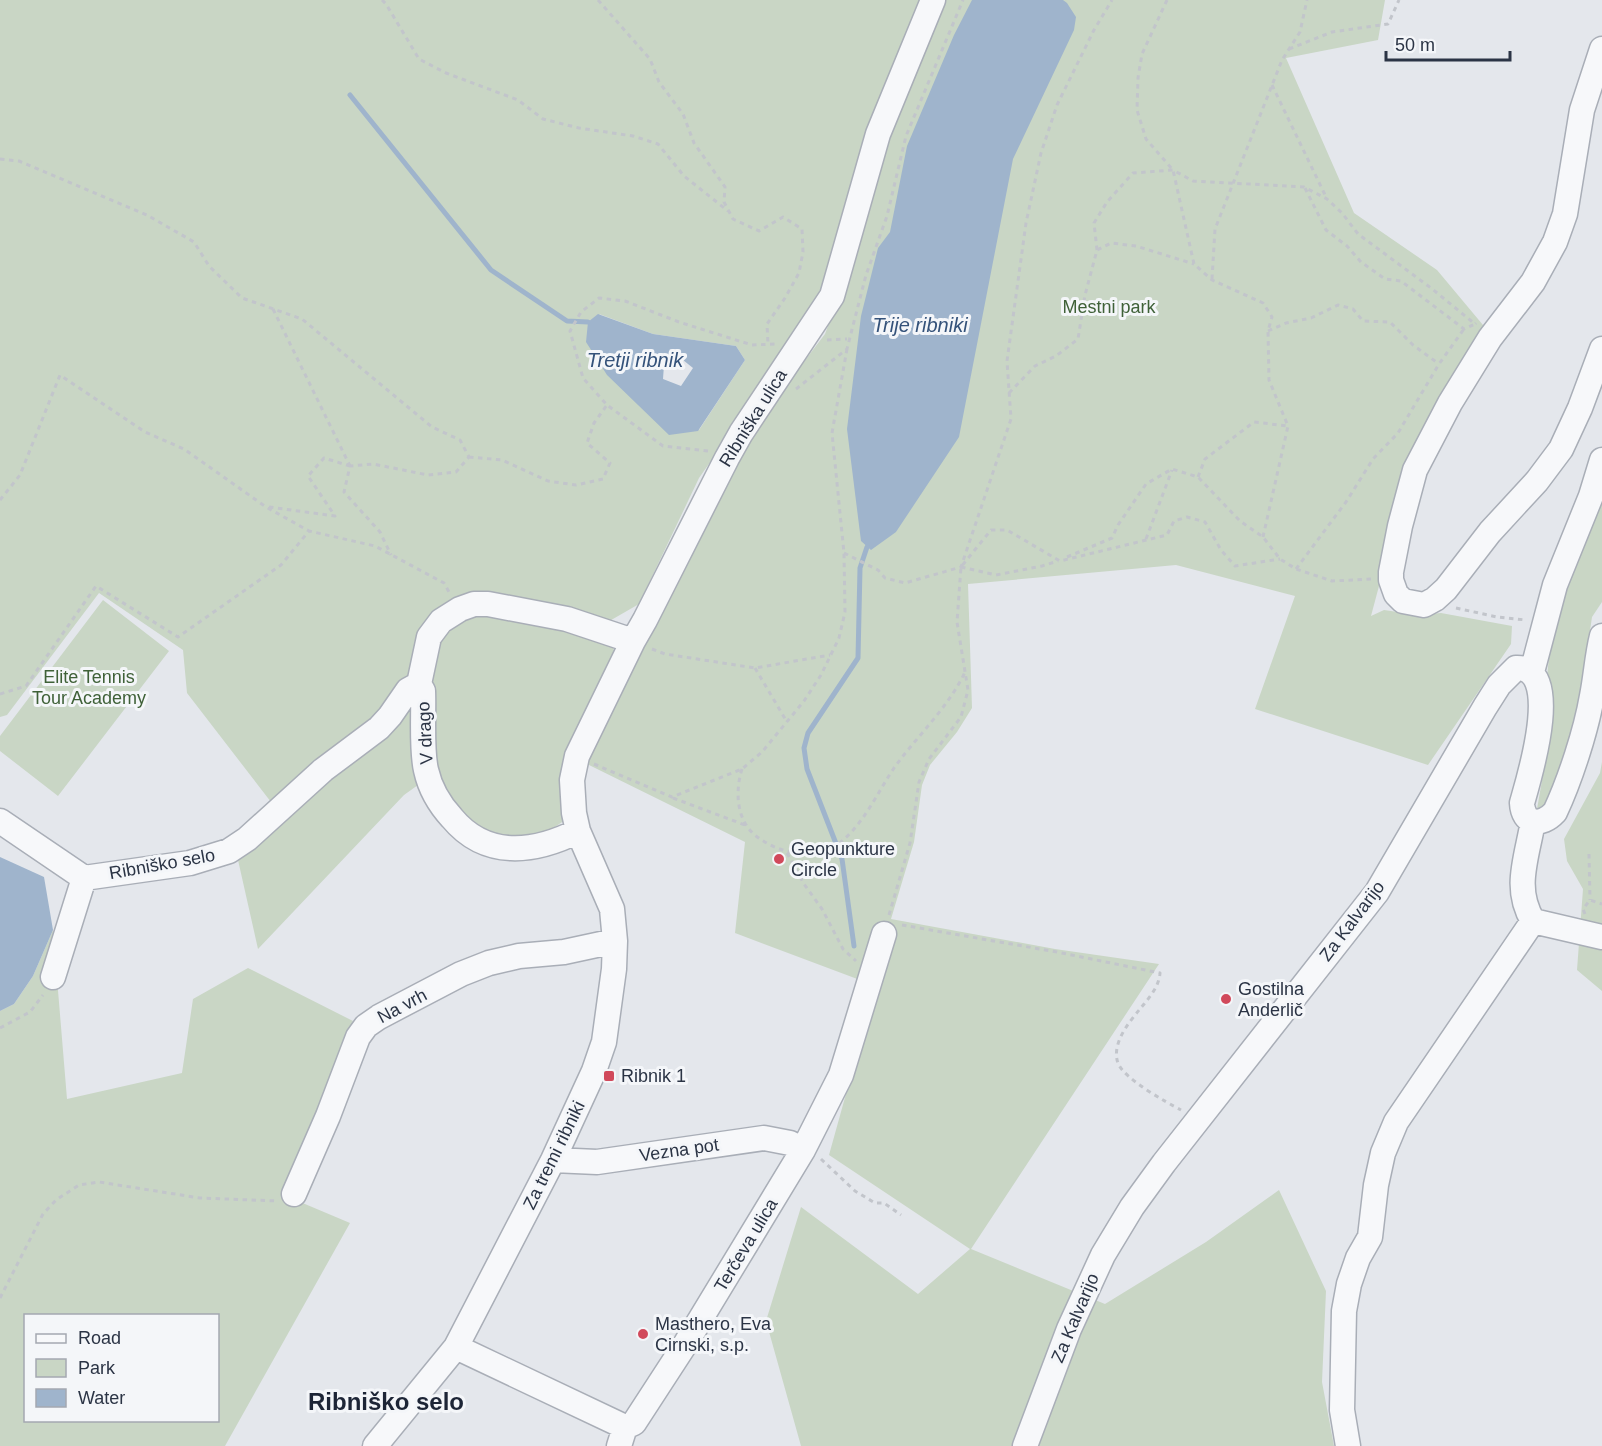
<svg xmlns="http://www.w3.org/2000/svg" width="1602" height="1446" font-family="Arial,sans-serif">
  <rect width="100%" height="100%" fill="#e4e7ec"/>
  <path fill="#c9d6c5" fill-rule="evenodd" d="M0,0H923L827,296L699,478L639,604L606,623L615,654L565,820L542,836L508,841L461,820L432,775L404,795L258,949L238,860L281,815L187,693L183,650L99,593L7,715L0,717ZM599,314L653,334L736,346L745,360L699,430Z
    M945,0H1385L1378,40L1286,58L1354,213L1437,270L1488,331L1411,466L1371,616L1384,610L1418,615L1441,613L1512,626L1511,644L1428,765L1255,709L1295,596L1176,565L968,584L972,708L957,732L930,765L922,785L914,842L891,919L1055,949L1159,964L971,1249L1105,1304L1206,1242L1279,1190L1326,1291L1322,1382L1334,1446H801L766,1321L801,1207L918,1294L970,1249L829,1155L876,986L735,933L745,842L587,764L720,492L759,421L825,334L849,269L888,130Z
    M1602,478V602L1592,617L1579,705L1549,802L1537,809L1554,712L1547,677L1552,627Z
    M103,600L169,651L58,796L0,751V736Z
    M1602,762V991L1577,970L1583,889L1567,861L1564,839L1600,773Z
    M53,930L67,1099L182,1073L193,999L248,968L353,1021L286,1196L350,1223L225,1446H0V1011L14,1004L33,976ZM26,1316H218V1420H26Z"/>
  <path fill="#9fb4cc" fill-rule="evenodd" d="M972,0H1063L1067,3L1076,17L1074,30L1013,159L959,437L896,532L871,550L861,541L847,429L861,316L878,248L890,232L907,146L954,35Z
    M598,314L653,334L736,346L745,360L698,431L669,435L607,375L586,342L588,322ZM683,360L693,368L681,386L663,379L664,365Z
    M0,857L44,877L53,930L33,976L14,1004L0,1011Z"/>
  <g fill="none" stroke-linecap="round" stroke-linejoin="round">
    <path stroke="#9fb4cc" stroke-width="5" d="M350,95L491,270L567,321L588,322
      M854,946L842,859L807,769L804,748L808,733L858,658L860,568L867,547"/>
    <defs>
      <path id="minor" d="M1602,49L1582,110L1565,214L1555,242L1533,282L1490,338L1450,403L1415,470L1400,526L1391,572V580L1396,594L1403,601L1424,605L1435,599L1446,589L1490,532L1537,481L1561,449L1580,408L1602,349
        M1532,672L1555,585L1591,496L1602,460
        M419,684L423,691C424,714 421,749 426,770C430,788 440,805 452,818C486,859 534,853 578,831
        M419,684L429,637L441,621L460,609L474,604H488L567,619L633,641
        M0,821L84,878L190,863L229,851L247,839L323,770L379,728L390,716L408,690L419,684
        M1533,821C1527,858 1513,888 1533,921
        M1533,921L1602,937
        M53,977L84,878
        M553,1160L597,1162L764,1138L790,1143L803,1150
        M294,1194L328,1116L358,1037L366,1026L379,1017L461,974L489,963L519,956L564,952L615,941
        M456,1347L625,1427
        M375,1446L456,1347L553,1160L594,1071L604,1042L614,969L615,941L612,909L578,831L574,813L572,780L577,756L633,641L645,620L727,458L741,433L832,296L878,134L933,0
        M619,1446L625,1427L634,1423L686,1343L803,1150L841,1075L884,934
        M1025,1446L1069,1329L1103,1255L1132,1207L1164,1163L1377,892L1485,707L1499,685L1516,668C1564,666 1529,778 1522,803C1523,825 1541,827 1555,812C1570,780 1586,731 1592,696C1596,676 1597,656 1602,636
        M1348,1446L1342,1410L1344,1311L1349,1284L1358,1258L1370,1237L1376,1185L1383,1153L1396,1122L1533,921"/>
    </defs>
    <use href="#minor" stroke="#a9aeb7" stroke-width="27"/>
    <path stroke="#c2c5cb" stroke-width="3" stroke-dasharray="4.5 4.5" stroke-linecap="butt" d="M382,0L386,4L419,59L446,73L518,100L543,119L579,128L633,136L658,144L684,176L728,211
      M598,0L650,59L659,82L683,114L694,143L725,187L724,202L733,219L759,231L783,217L802,229L803,252L799,273L785,298L767,324L768,344
      M1167,0L1142,54L1138,78L1137,110L1146,139L1173,170L1194,264L1212,280L1263,303L1272,317L1268,331L1269,380L1288,426L1263,537
      M1289,49L1332,32L1388,24L1399,0
      M1272,85L1327,199
      M0,159L19,161L147,215L194,242L209,266L242,298L302,319L432,427L460,440L469,457L456,472L428,475L373,464L350,466L344,492L380,532L391,555
      M1305,188L1326,230L1347,246L1361,262L1385,279L1401,281L1464,329L1475,324
      M1097,250L1094,223L1107,202L1133,173L1173,170L1193,181L1304,187L1327,199L1342,213L1358,234L1431,288L1475,324L1476,323
      M1212,279L1215,229L1282,60L1300,32L1307,0
      M273,309L350,466
      M1268,331L1286,323L1311,318L1338,305L1353,309L1363,321L1390,322L1413,345L1439,364
      M827,340L847,339
      M796,389L847,349L866,275L887,216L906,136L963,0
      M1009,393L1035,366L1056,356L1078,339L1085,295L1097,250L1111,243L1136,246L1194,264
      M708,451L663,446L607,405L583,378L570,331L581,312L599,298L625,301L679,322L752,345L776,344
      M469,457L502,460L548,481L576,485L603,479L610,463L587,443L594,423L607,405
      M1198,477L1205,459L1254,422L1288,426
      M0,500L20,475L60,375L145,432L184,449L266,507L309,531
      M269,507L335,516L308,476L324,458L350,466
      M1146,539L1172,470
      M844,553L878,570L885,578L905,583L961,567L1011,419L1007,361L1026,223L1041,153L1057,105L1094,30L1112,0
      M1067,557L1112,538L1118,525L1146,484L1172,469L1198,477L1240,521L1263,537L1280,559L1296,569L1332,581L1372,579
      M961,567L996,575L1042,566L1058,561
      M1296,569L1346,502L1373,459L1398,433L1439,364L1464,329
      M1456,608L1497,617L1526,620
      M652,649L665,654L755,668L830,655
      M755,668L787,722
      M0,694L26,686L96,586L178,637L281,565L309,531L375,546L444,583L449,592
      M594,764L672,797L742,769L762,752L804,701L821,675L839,638L845,612L844,553L832,433L847,349
      M742,769C735,791 736,820 756,836C777,852 809,861 833,847C860,832 877,793 894,768C917,736 948,708 965,672
      M673,798L745,825
      M787,853L804,884L822,909L843,949L856,961
      M1589,854L1590,900
      M1585,914L1583,909L1590,900L1602,904
      M889,915L910,843L919,782L929,759L961,717L968,690L957,622L961,567L991,530H1007L1060,561L1167,535L1174,521L1187,517L1205,522L1221,550L1235,566L1280,559
      M902,925L1057,952L1160,973C1159,987 1149,998 1140,1009C1129,1022 1111,1044 1118,1063C1124,1079 1166,1102 1181,1110
      M0,1028L30,1012L43,995
      M821,1159L855,1191L875,1203H884L901,1215
      M0,1298L43,1214L56,1200L79,1185L99,1182L200,1198L278,1201"/>
    <use href="#minor" stroke="#f7f8fa" stroke-width="24"/>
  </g>
  <g fill="#d1495b" stroke="#f4f6f9" stroke-width="2">
    <circle cx="779" cy="859" r="6"/>
    <circle cx="1226" cy="999" r="6"/>
    <rect x="603" y="1070" width="12" height="12" rx="3"/>
    <circle cx="643" cy="1334" r="6"/>
  </g>
  <g text-anchor="middle" dominant-baseline="central" stroke-width="6" stroke-linejoin="round" paint-order="stroke">
    <g font-size="18" fill="#3f6138" stroke="#f4f6f9">
      <text x="1109" y="307">Mestni park</text>
      <text x="89" y="677">Elite Tennis<tspan x="89" dy="21">Tour Academy</tspan></text>
    </g>
    <g font-size="18" fill="#2b3445" stroke="#f4f6f9">
      <text transform="translate(753 418) rotate(-58)">Ribniška ulica</text>
      <text transform="translate(425 733) rotate(-93)">V drago</text>
      <text transform="translate(162 864) rotate(-10)">Ribniško selo</text>
      <text transform="translate(1352 921) rotate(-53)">Za Kalvarijo</text>
      <text transform="translate(402 1006) rotate(-28)">Na vrh</text>
      <text transform="translate(679 1150) rotate(-8)">Vezna pot</text>
      <text transform="translate(554 1155) rotate(-64)">Za tremi ribniki</text>
      <text transform="translate(746 1245) rotate(-59)">Terčeva ulica</text>
      <text transform="translate(1075 1318) rotate(-67)">Za Kalvarijo</text>
    </g>
    <g font-size="18" fill="#2b3445" stroke="#f4f6f9" text-anchor="start">
      <text x="791" y="849">Geopunkture<tspan x="791" dy="21">Circle</tspan></text>
      <text x="1238" y="989">Gostilna<tspan x="1238" dy="21">Anderlič</tspan></text>
      <text x="621" y="1076">Ribnik 1</text>
      <text x="655" y="1324">Masthero, Eva<tspan x="655" dy="21">Cirnski, s.p.</tspan></text>
    </g>
    <g font-size="20" font-style="italic" fill="#34527a" stroke="#f4f6f9">
      <text x="920" y="325">Trije ribniki</text>
      <text x="635" y="360">Tretji ribnik</text>
    </g>
    <g font-size="24" font-weight="bold" fill="#1d2536" stroke="#f4f6f9">
      <text x="386" y="1401">Ribniško selo</text>
    </g>
  </g>
  <rect x="24" y="1314" width="195" height="108" fill="#f4f6f9" stroke="#a4a8b1" stroke-width="1.5"/>
  <rect x="36" y="1334" width="30" height="9" fill="#f7f8fa" stroke="#a4a8b1" stroke-width="1.5"/>
  <text x="78" y="1344" font-size="18" fill="#2b3445">Road</text>
  <rect x="36" y="1359" width="30" height="18" fill="#c9d6c5" stroke="#a4a8b1" stroke-width="1.5"/>
  <text x="78" y="1374" font-size="18" fill="#2b3445">Park</text>
  <rect x="36" y="1389" width="30" height="18" fill="#9fb4cc" stroke="#a4a8b1" stroke-width="1.5"/>
  <text x="78" y="1404" font-size="18" fill="#2b3445">Water</text>
  <path d="M1386 51v9h124v-9" fill="none" stroke="#2b3445" stroke-width="3"/>
  <text x="1395" y="51" font-size="18" fill="#2b3445" stroke="#f4f6f9" stroke-width="4.5" paint-order="stroke">50 m</text>
</svg>
